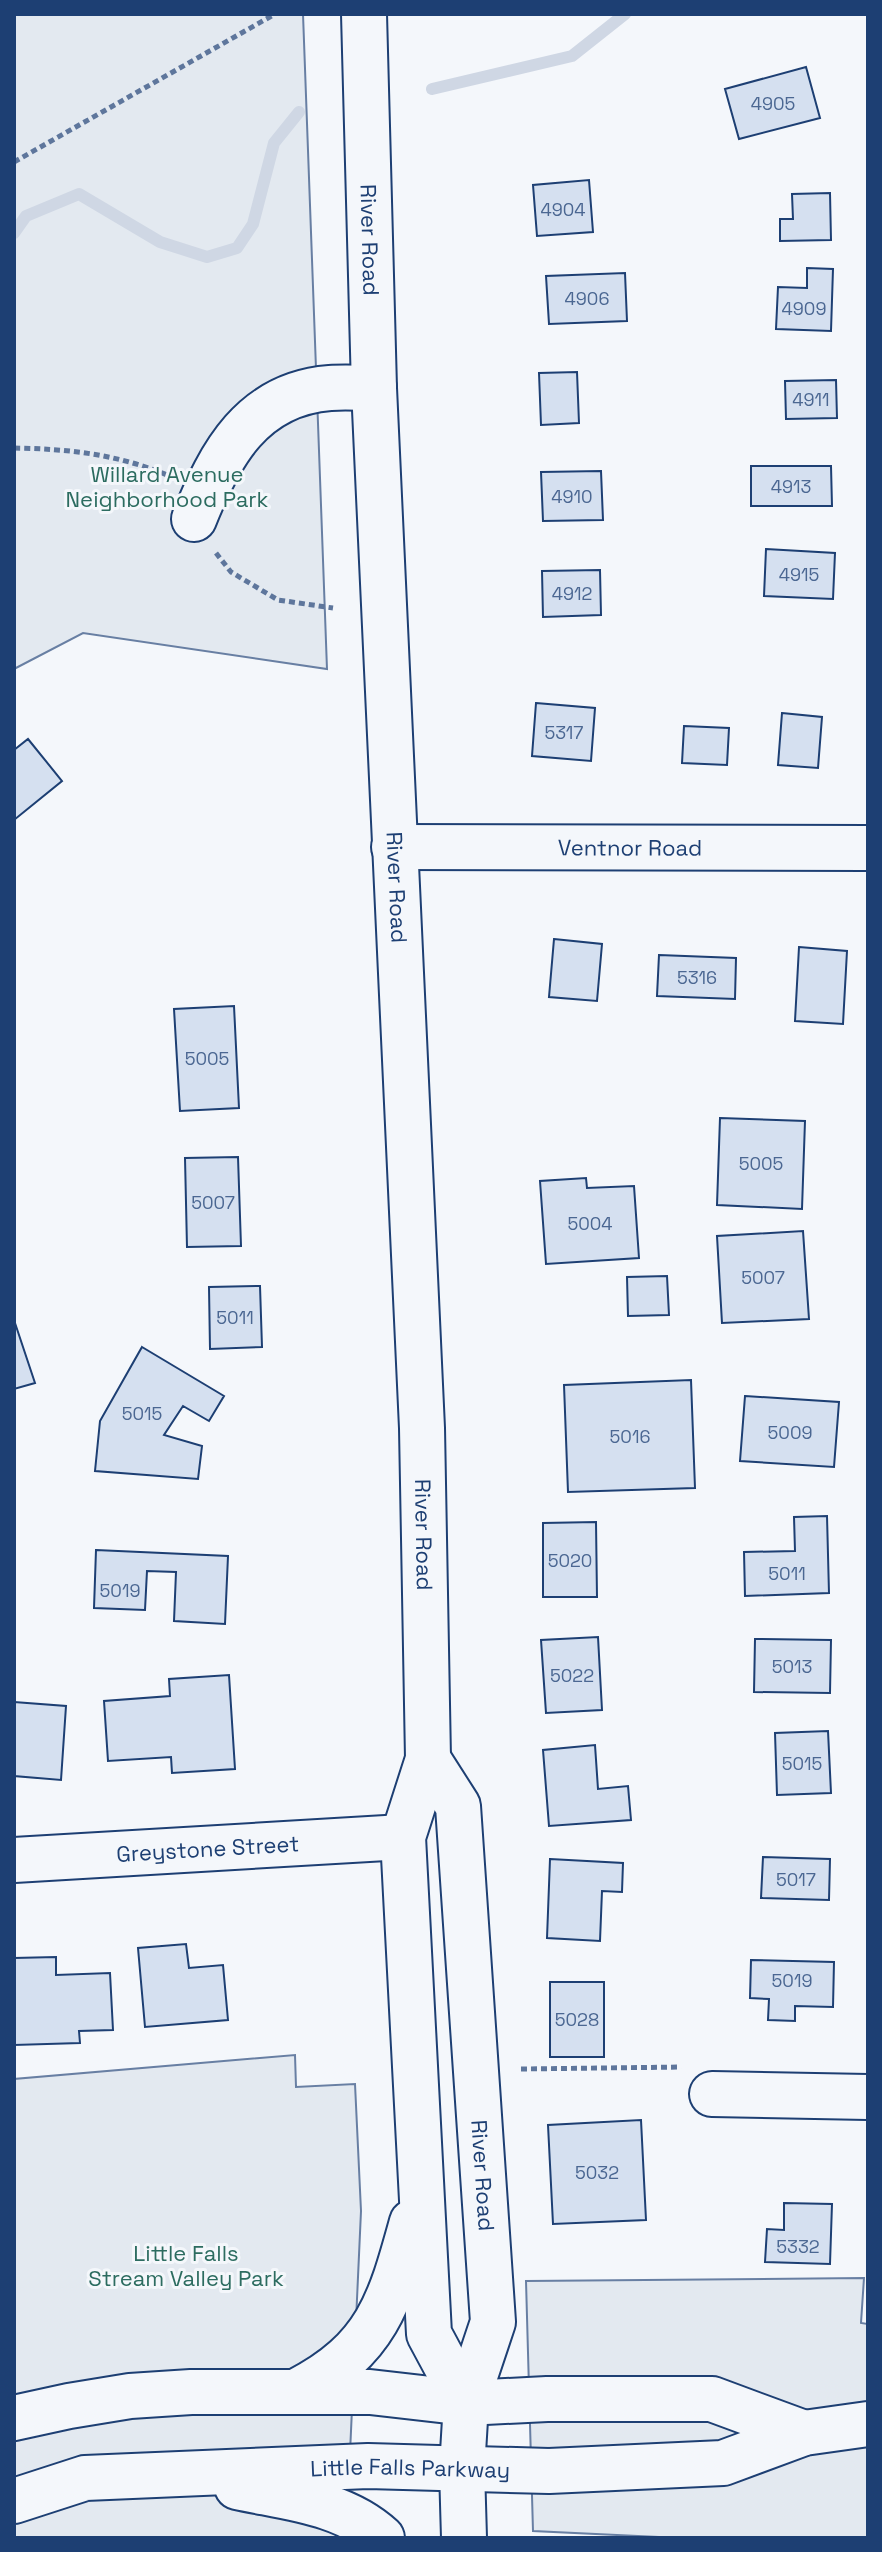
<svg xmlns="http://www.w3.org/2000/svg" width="882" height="2552" font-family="'Space Grotesk',sans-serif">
  <rect width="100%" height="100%" fill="#f4f7fb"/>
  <path fill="#e3e9f0" stroke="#687fa3" stroke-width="2" d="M14,14H303L327,669L83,633L14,669Z
    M295,2055L296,2087L355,2084L361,2211L347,2519L371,2538H14V2079Z
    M864,2278L861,2323L868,2324V2538H680L533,2531L526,2281Z"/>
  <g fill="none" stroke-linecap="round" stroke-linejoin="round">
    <path stroke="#cfd7e4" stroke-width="12" d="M432,89L572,56L625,14
      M14,233L26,216L79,194L160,242L207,257L237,248L253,224L274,143L299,112"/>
  </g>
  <path fill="#d5e0f0" stroke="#1d3f73" stroke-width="2" d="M806,67L820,118L739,139L725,89Z
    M589,180L593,232L537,236L533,185Z
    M830,193L831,240L780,241V219H793L792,194Z
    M807,268L833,269L831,331L776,329L778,287L807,288Z
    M625,273L627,321L549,324L546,276Z
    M577,372L579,423L541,425L539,373Z
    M836,380L837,418L786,419L785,381Z
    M751,466H831L832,506H751Z
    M601,471L603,520L543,521L541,472Z
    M766,549L835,553L833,599L764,596Z
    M600,570L601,615L543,617L542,571Z
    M536,703L595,708L591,761L532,756Z
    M782,713L822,717L818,768L778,765Z
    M684,726L729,728L727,765L682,763Z
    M28,739L62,781L14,820V750Z
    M554,939L602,944L597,1001L549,997Z
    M799,947L847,951L843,1024L795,1021Z
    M659,955L736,958L735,999L657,996Z
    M234,1006L239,1108L180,1111L174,1009Z
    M720,1118L805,1121L802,1209L717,1205Z
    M238,1157L241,1246L187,1247L185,1158Z
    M586,1178L587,1188L634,1186L639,1258L546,1264L540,1181Z
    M803,1231L809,1319L722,1323L717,1236Z
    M667,1276L669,1315L628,1316L627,1277Z
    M260,1286L262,1347L210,1349L209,1287Z
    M14,1320L35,1383L14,1389Z
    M142,1347L224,1396L209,1421L183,1406L164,1435L202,1446L198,1479L95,1471L100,1421Z
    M691,1380L695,1488L568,1492L564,1385Z
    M745,1396L839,1402L834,1467L740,1461Z
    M827,1516L829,1593L745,1596L744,1552L795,1551L794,1517Z
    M596,1522L597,1597H543V1523Z
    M96,1550L228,1556L225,1624L174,1621L176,1572L147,1571L145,1610L94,1608Z
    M598,1637L602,1710L546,1713L541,1640Z
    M755,1639L831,1640L830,1693L754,1692Z
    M229,1675L235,1769L172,1773L171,1757L108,1761L104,1701L170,1696L169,1679Z
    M14,1702L66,1706L61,1780L14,1776Z
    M828,1731L831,1793L777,1795L775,1733Z
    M595,1745L598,1789L628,1786L631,1820L549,1826L543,1750Z
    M763,1857L830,1859L829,1900L761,1898Z
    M550,1859L623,1863L622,1892L602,1891L600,1941L547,1938Z
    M186,1944L189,1968L223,1965L228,2020L145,2027L138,1948Z
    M56,1957V1975L110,1973L113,2030L79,2031L80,2043L14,2045V1958Z
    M751,1960L834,1962L833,2007L795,2006V2021L768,2020L769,1999L750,1998Z
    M550,1982H604V2057H550Z
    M641,2120L646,2220L553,2224L548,2125Z
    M784,2203L832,2204L830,2264L765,2262L767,2229L784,2230Z"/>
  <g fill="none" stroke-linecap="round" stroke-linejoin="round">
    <defs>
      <g id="minor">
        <path d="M194,519C220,454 252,394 330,388C345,387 360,388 374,388"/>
        <path id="s1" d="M394,847L868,848"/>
        <path id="s2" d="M14,1860L403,1837"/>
        <path d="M712,2094L868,2097"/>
      </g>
      <g id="major">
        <path id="s3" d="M364,14L374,388L422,1428L428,1759L403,1837L429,2334L466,2403"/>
        <path id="s4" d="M428,1759L458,1806L493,2322L466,2403L462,2469L464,2538"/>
        <path d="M297,2391C377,2350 390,2302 412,2222"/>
        <path d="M14,2418L69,2406L130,2396L191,2392H370L466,2403L547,2399H712L804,2433"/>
        <path d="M237,2487C287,2498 343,2502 382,2538"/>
        <path id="s5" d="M14,2501L85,2478L368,2466L549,2471L723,2463L804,2433L868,2424"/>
      </g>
    </defs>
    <use href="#minor" stroke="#1d3f73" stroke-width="48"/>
    <use href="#major" stroke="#1d3f73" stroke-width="48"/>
    <path stroke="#5e769c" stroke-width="5" stroke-dasharray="6 4" stroke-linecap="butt" d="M14,162L275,14
      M14,448C69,449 116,454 167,475
      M216,553L231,572L278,600L333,608
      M521,2069L681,2067"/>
    <use href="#minor" stroke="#f4f7fb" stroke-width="44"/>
    <use href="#major" stroke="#f4f7fb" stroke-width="44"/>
  </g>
  <g text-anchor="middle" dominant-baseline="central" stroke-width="6" stroke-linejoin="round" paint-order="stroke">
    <g font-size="18" fill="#4b6792">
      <text x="773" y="103">4905</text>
      <text x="563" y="209">4904</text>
      <text x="587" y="298">4906</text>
      <text x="804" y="308">4909</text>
      <text x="811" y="399">4911</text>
      <text x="791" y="486">4913</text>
      <text x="572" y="496">4910</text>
      <text x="799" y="574">4915</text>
      <text x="572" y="593">4912</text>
      <text x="564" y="732">5317</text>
      <text x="697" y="977">5316</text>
      <text x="207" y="1058">5005</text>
      <text x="761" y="1163">5005</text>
      <text x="213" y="1202">5007</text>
      <text x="590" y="1223">5004</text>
      <text x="763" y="1277">5007</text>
      <text x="235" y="1317">5011</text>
      <text x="142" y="1413">5015</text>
      <text x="790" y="1432">5009</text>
      <text x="630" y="1436">5016</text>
      <text x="570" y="1560">5020</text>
      <text x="787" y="1573">5011</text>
      <text x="120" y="1590">5019</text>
      <text x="792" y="1666">5013</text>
      <text x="572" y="1675">5022</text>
      <text x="802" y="1763">5015</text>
      <text x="796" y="1879">5017</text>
      <text x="792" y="1980">5019</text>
      <text x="577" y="2019">5028</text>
      <text x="597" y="2172">5032</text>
      <text x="798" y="2246">5332</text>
    </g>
    <g font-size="22" fill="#1d3f73" stroke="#f4f7fb">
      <text stroke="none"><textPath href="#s3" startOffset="226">River Road</textPath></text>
      <text stroke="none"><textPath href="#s1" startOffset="236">Ventnor Road</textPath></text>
      <text stroke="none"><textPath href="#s3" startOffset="874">River Road</textPath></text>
      <text stroke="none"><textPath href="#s3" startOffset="1522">River Road</textPath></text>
      <text stroke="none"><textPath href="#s2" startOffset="194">Greystone Street</textPath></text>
      <text stroke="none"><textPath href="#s4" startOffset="426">River Road</textPath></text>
      <text stroke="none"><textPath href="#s5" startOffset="400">Little Falls Parkway</textPath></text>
    </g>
    <g font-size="22" fill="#2c6c60" stroke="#f4f7fb">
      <text x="167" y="474">Willard Avenue<tspan x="167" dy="25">Neighborhood Park</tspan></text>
      <text x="186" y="2253">Little Falls<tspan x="186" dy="25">Stream Valley Park</tspan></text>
    </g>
  </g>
  <rect width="882" height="2552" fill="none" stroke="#1d3f73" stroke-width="32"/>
</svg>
